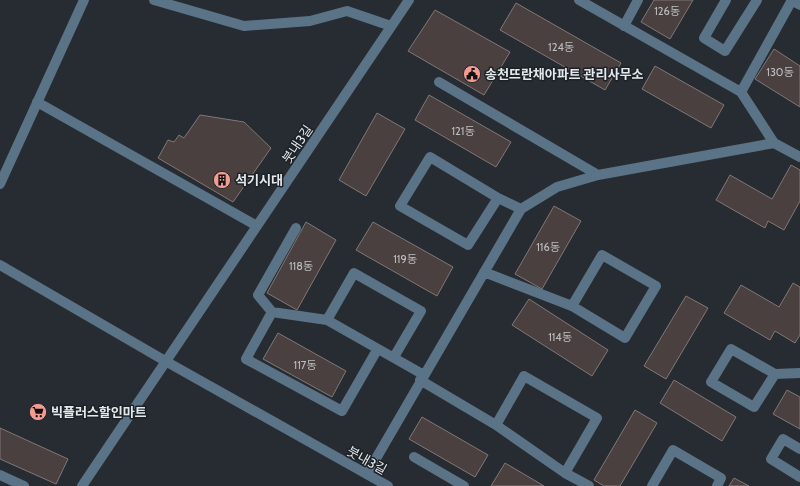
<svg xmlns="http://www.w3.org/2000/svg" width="800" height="486" font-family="Cabin,'Noto Sans KR',sans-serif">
  <rect width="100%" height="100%" fill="#262c31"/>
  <path fill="#49403f" stroke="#817776" d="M654,0H693L670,39L641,22Z
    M516,3L621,63L605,90L500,30Z
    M435,10L510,52L484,95L408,51Z
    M774,49L800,66V107L755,79Z
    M655,66L724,105L711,128L642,89Z
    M429,95L511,142L496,167L415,120Z
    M377,113L405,129L366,196L339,180Z
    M200,115L244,122L271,148L233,202L158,158L168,140L174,142L179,135L184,138Z
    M791,165L800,170V201L784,230L768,221L765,228L716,200L730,175L772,199Z
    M554,206L581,221L542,289L515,274Z
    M306,222L336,240L297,310L267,293Z
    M373,222L453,267L437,296L356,250Z
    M793,283L800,287V335L795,343L775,331L770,340L724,313L741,285L779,307Z
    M686,296L708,308L666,379L644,366Z
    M529,299L608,350L592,376L512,325Z
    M278,333L346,371L332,397L263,359Z
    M674,380L736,417L722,441L660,403Z
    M787,390L800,397V429L773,414Z
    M635,410L657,423L620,486H604L594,480Z
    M422,417L488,455L475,477L409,439Z
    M0,428L68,459L56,484L0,459Z
    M505,463L544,486H491Z
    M734,478L749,486H729Z"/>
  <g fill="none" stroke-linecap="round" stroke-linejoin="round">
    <path stroke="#5a7387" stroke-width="10" d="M154,0L244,26L310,21L347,11L391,26
      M579,0L741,92L774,143
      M726,0L704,38L725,51L757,0
      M791,0L800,5
      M624,26L638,0
      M439,82L598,175
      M741,92L792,0
      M37,102L257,226
      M0,184L84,0
      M498,198L468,245L400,206L430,157L498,198L521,209
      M0,265L167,362L388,486
      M484,272L572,306L625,338L656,286L602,255L572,306
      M272,312L258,295L296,228
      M327,320L272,312L246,359L342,411L377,350
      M394,357L421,311L354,273L327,320L424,375
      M775,374L754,407L711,382L731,349L775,374L800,373
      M420,380L496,425L565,473L589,486
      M496,425L524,376L597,418L565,473
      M800,449L783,439L771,459L800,477
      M414,457L464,486
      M367,474L521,209L557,187L598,175L774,143L800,157
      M0,475L24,486
      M82,486L409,0
      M652,486L673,450L721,478L717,486"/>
  </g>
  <defs>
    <symbol id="civic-disc" viewBox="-11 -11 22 22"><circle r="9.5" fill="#f59c92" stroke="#1c2227"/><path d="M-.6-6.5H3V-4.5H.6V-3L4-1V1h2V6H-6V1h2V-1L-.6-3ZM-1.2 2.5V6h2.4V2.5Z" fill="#111"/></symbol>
    <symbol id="building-disc" viewBox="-11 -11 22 22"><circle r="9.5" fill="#f59c92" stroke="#1c2227"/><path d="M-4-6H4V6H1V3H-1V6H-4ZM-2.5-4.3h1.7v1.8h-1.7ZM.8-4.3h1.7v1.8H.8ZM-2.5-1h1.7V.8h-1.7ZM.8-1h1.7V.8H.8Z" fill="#111"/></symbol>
    <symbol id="supermarket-disc" viewBox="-11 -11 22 22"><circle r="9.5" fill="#f59c92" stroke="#1c2227"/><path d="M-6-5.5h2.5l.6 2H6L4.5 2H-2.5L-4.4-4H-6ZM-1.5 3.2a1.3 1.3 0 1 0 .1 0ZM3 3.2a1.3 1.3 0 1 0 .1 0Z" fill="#111"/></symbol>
  </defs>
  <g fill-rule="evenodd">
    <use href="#civic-disc" x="462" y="64" width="20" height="20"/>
    <use href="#building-disc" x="212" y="170" width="20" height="20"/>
    <use href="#supermarket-disc" x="28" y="402" width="20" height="20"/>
  </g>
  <g text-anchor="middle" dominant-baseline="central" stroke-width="3" stroke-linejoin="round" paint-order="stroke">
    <g font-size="11" fill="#bdbec0">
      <text x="667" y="11">126동</text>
      <text x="561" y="47">124동</text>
      <text x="780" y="72">130동</text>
      <text x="463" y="131">121동</text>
      <text x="548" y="247">116동</text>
      <text x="405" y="259">119동</text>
      <text x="301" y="266">118동</text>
      <text x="560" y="337">114동</text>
      <text x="305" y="365">117동</text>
    </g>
    <g font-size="13" font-weight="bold" fill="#e4e8eb" stroke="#1c2227" text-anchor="start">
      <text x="485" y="74">송천뜨란채아파트 관리사무소</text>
      <text x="235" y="180">석기시대</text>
      <text x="51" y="412">빅플러스할인마트</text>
    </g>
    <g font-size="13" fill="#e4e8eb" stroke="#1c2227">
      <text transform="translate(297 144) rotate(-56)">붓내3길</text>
      <text transform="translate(367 460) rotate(29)">붓내3길</text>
    </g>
  </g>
</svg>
